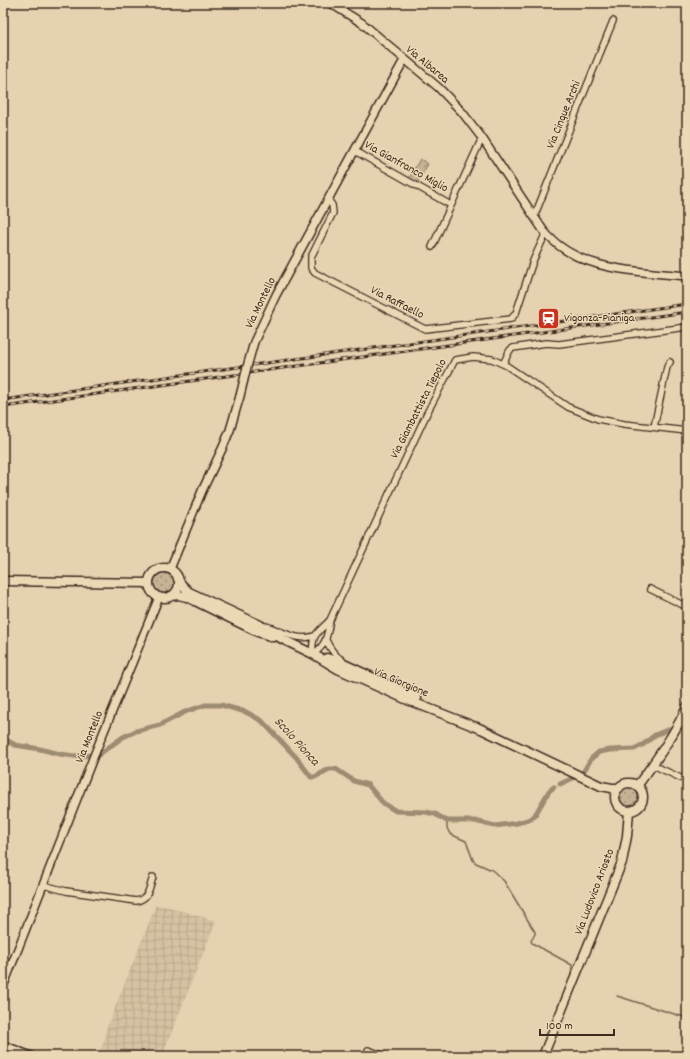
<svg xmlns="http://www.w3.org/2000/svg" width="690" height="1059" font-family="Dekko,sans-serif">
  <defs>
    <pattern id="industrial-grid" width="8" height="8" patternUnits="userSpaceOnUse"><rect width="8" height="8" fill="#d6c1a2"/><path d="M0 4h8M4 0v8" fill="none" stroke="#b9a68b"/></pattern>
    <pattern id="grass-dots" width="8" height="8" patternUnits="userSpaceOnUse"><rect width="8" height="8" fill="#c6b295"/><path d="M2 2h.1M6 6h.1" fill="none" stroke="#a29179" stroke-width="1.8" stroke-linecap="round"/></pattern>
    <pattern id="forest-crowns" width="20" height="18" patternUnits="userSpaceOnUse"><rect width="20" height="18" fill="#c6b295"/><path d="M2 6a3 3 0 1 1 6 0M12 15a3 3 0 1 1 6 0" fill="none" stroke="#a29179"/></pattern>
  </defs>
  <rect width="100%" height="100%" fill="#e6d1b0"/>
  <filter id="ink" filterUnits="userSpaceOnUse"><feTurbulence type="fractalNoise" baseFrequency=".025" numOctaves="2"/><feDisplacementMap in="SourceGraphic" scale="8" xChannelSelector="R" yChannelSelector="G"/><feConvolveMatrix kernelMatrix="1 2 1 2 8 2 1 2 1" color-interpolation-filters="sRGB"/></filter>
  <g filter="url(#ink)">
    <path fill="url(#industrial-grid)" d="M156,905L169,907L216,921L162,1056H98L106,1036L104,1035Z"/>
    <path fill="url(#grass-dots)" stroke="#806e5a" d="M153 582a11 11 0 1 1 22 0a11 11 0 1 1-22 0Z
      M618 798a11 11 0 1 1 22 0a11 11 0 1 1-22 0Z"/>
    <path fill="url(#forest-crowns)" stroke="#806e5a" d="M420,159L428,164L417,183L409,178Z"/>
    <g fill="none" stroke-linecap="round" stroke-linejoin="round">
      <path stroke="#766450" stroke-width="1.5" d="M447,821V828L450,834L466,841L473,860L476,863L492,870L504,881L535,932V934L531,941L532,943L572,965L571,976
        M617,996L687,1018
        M3,1050L18,1056"/>
      <path stroke="#9d8b72" stroke-width="5" d="M3,738L15,745L40,749L60,754L74,756L98,755L123,737L136,731L160,725L185,712L205,705H221L246,712L262,721L296,757L311,777H315L329,769H336L354,781L368,785L383,803L396,811L426,812L435,814L447,821H475L495,826L517,823L531,819L535,815L549,791L554,787
        M560,784L582,774L591,759L599,752L610,750L634,749L644,744L655,735L687,722"/>
      <defs>
        <path id="minor" d="M355,151L447,203
          M328,200L332,205L333,213L311,257V268L315,273L425,329L511,319L516,313L533,261L544,237L546,235
          M534,217L613,21
          M432,247L482,138
          M503,364L510,350L513,348L546,343L559,344L687,327
          M654,427L667,367L670,362
          M650,589L687,607
          M330,620C317,634 311,634 313,654C327,645 327,635 330,620L427,413L455,360L473,357L492,359L507,366L568,407L598,419L624,424L687,431
          M265,626C282,630 295,642 314,636
          M326,640C330,649 334,655 342,660
          M653,765L687,781
          M43,885L66,891L136,901C149,899 149,888 153,877
          M368,1050L385,1056"/>
        <path id="tertiary" d="M330,3L362,23L439,88L462,112L482,138L543,230C576,272 638,271 687,276
          M254,342L276,295L404,60
          M170,569L202,491L223,447L230,430L240,396
          M3,987L93,758L159,597
          M3,1045L31,1056"/>
        <path id="secondary" d="M149 583a15 15 0 1 1 30 0a15 15 0 1 1-30 0Z
          M178,579L181,584L189,592L260,625L282,639L313,654L338,669L410,701L481,729
          M3,581L149,583
          M171,596L178,595L187,597L258,632L273,637
          M327,658L342,663L417,698
          M477,727L601,786L612,788H619
          M615 797a14 14 0 1 1 28 0a14 14 0 1 1-28 0Z
          M637,786C656,761 674,735 687,707
          M543,1056L622,862L627,836L629,811"/>
      </defs>
      <use href="#minor" stroke="#3b2a1e" stroke-width="8"/>
      <use href="#tertiary" stroke="#3b2a1e" stroke-width="10"/>
      <use href="#secondary" stroke="#3b2a1e" stroke-width="11"/>
      <use href="#minor" stroke="#edd8b6" stroke-width="5.5"/>
      <use href="#tertiary" stroke="#edd8b6" stroke-width="7"/>
      <use href="#secondary" stroke="#edd8b6" stroke-width="8"/>
      <defs>
        <path id="rail" d="M3,400L687,304
          M3,407L687,312"/>
      </defs>
      <use href="#rail" stroke="#3b2a1e" stroke-width="3"/>
      <use href="#rail" stroke="#edd8b6" stroke-width="1.5" stroke-dasharray="4.5" stroke-linecap="butt"/>
      <defs>
        <path id="tertiary-bridge" d="M240,396L247,367L254,342"/>
      </defs>
      <use href="#tertiary-bridge" stroke="#3b2a1e" stroke-width="10" stroke-linecap="butt"/>
      <use href="#tertiary-bridge" stroke="#edd8b6" stroke-width="7"/>
    </g>
  </g>
  <defs>
    <symbol id="station-square" viewBox="-11 -11 22 22"><rect x="-9" y="-9" width="18" height="18" rx="4" fill="#c8321e" stroke="#edd8b6"/><path d="M-3-6H3Q5-6 5-4V2Q5 4 3 4L4.5 6H3L1.5 4h-3L-3 6H-4.5L-3 4Q-5 4-5 2V-4Q-5-6-3-6ZM-3.5-4v3h7v-3ZM-3.5 1v1.5H-2V1ZM2 1v1.5H3.5V1Z" fill="#fff"/></symbol>
  </defs>
  <g fill-rule="evenodd">
    <use href="#station-square" x="536" y="306" width="25" height="25"/>
  </g>
  <g text-anchor="middle" dominant-baseline="central" stroke-width="3" stroke-linejoin="round" paint-order="stroke">
    <g font-size="12" fill="#3b2a1e" stroke="#edd8b6">
      <text transform="translate(427 65) rotate(40)">Via Albarea</text>
      <text transform="translate(564 115) rotate(-68)">Via Cinque Archi</text>
      <text transform="translate(406 167) rotate(29)">Via Gianfranco Miglio</text>
      <text transform="translate(261 303) rotate(-64)">Via Montello</text>
      <text transform="translate(397 303) rotate(27)">Via Raffaello</text>
      <text transform="translate(419 409) rotate(-63)">Via Giambattista Tiepolo</text>
      <text transform="translate(401 683) rotate(23)">Via Giorgione</text>
      <text transform="translate(90 737) rotate(-68)">Via Montello</text>
      <text transform="translate(595 892) rotate(-69)">Via Ludovico Ariosto</text>
    </g>
    <g font-size="12" fill="#3b2a1e" stroke="#edd8b6" text-anchor="start">
      <text x="564" y="318">Vigonza-Pianiga</text>
    </g>
    <g font-size="13" font-style="italic" fill="#544233" stroke="#edd8b6">
      <text transform="translate(296 742) rotate(48)">Scolo Pionca</text>
    </g>
  </g>
  <rect width="690" height="1059" fill="none" stroke="#edd8b6" stroke-width="16"/>
  <rect x="8" y="8" width="674" height="1043" fill="none" stroke="#3b2a1e" stroke-width="1.5" filter="url(#ink)"/>
  <path d="M540 1029v6h74v-6" fill="none" stroke="#3b2a1e" stroke-width="2"/>
  <text x="546" y="1029" font-size="12" fill="#3b2a1e" stroke="#edd8b6" stroke-width="3" paint-order="stroke">100 m</text>
</svg>
